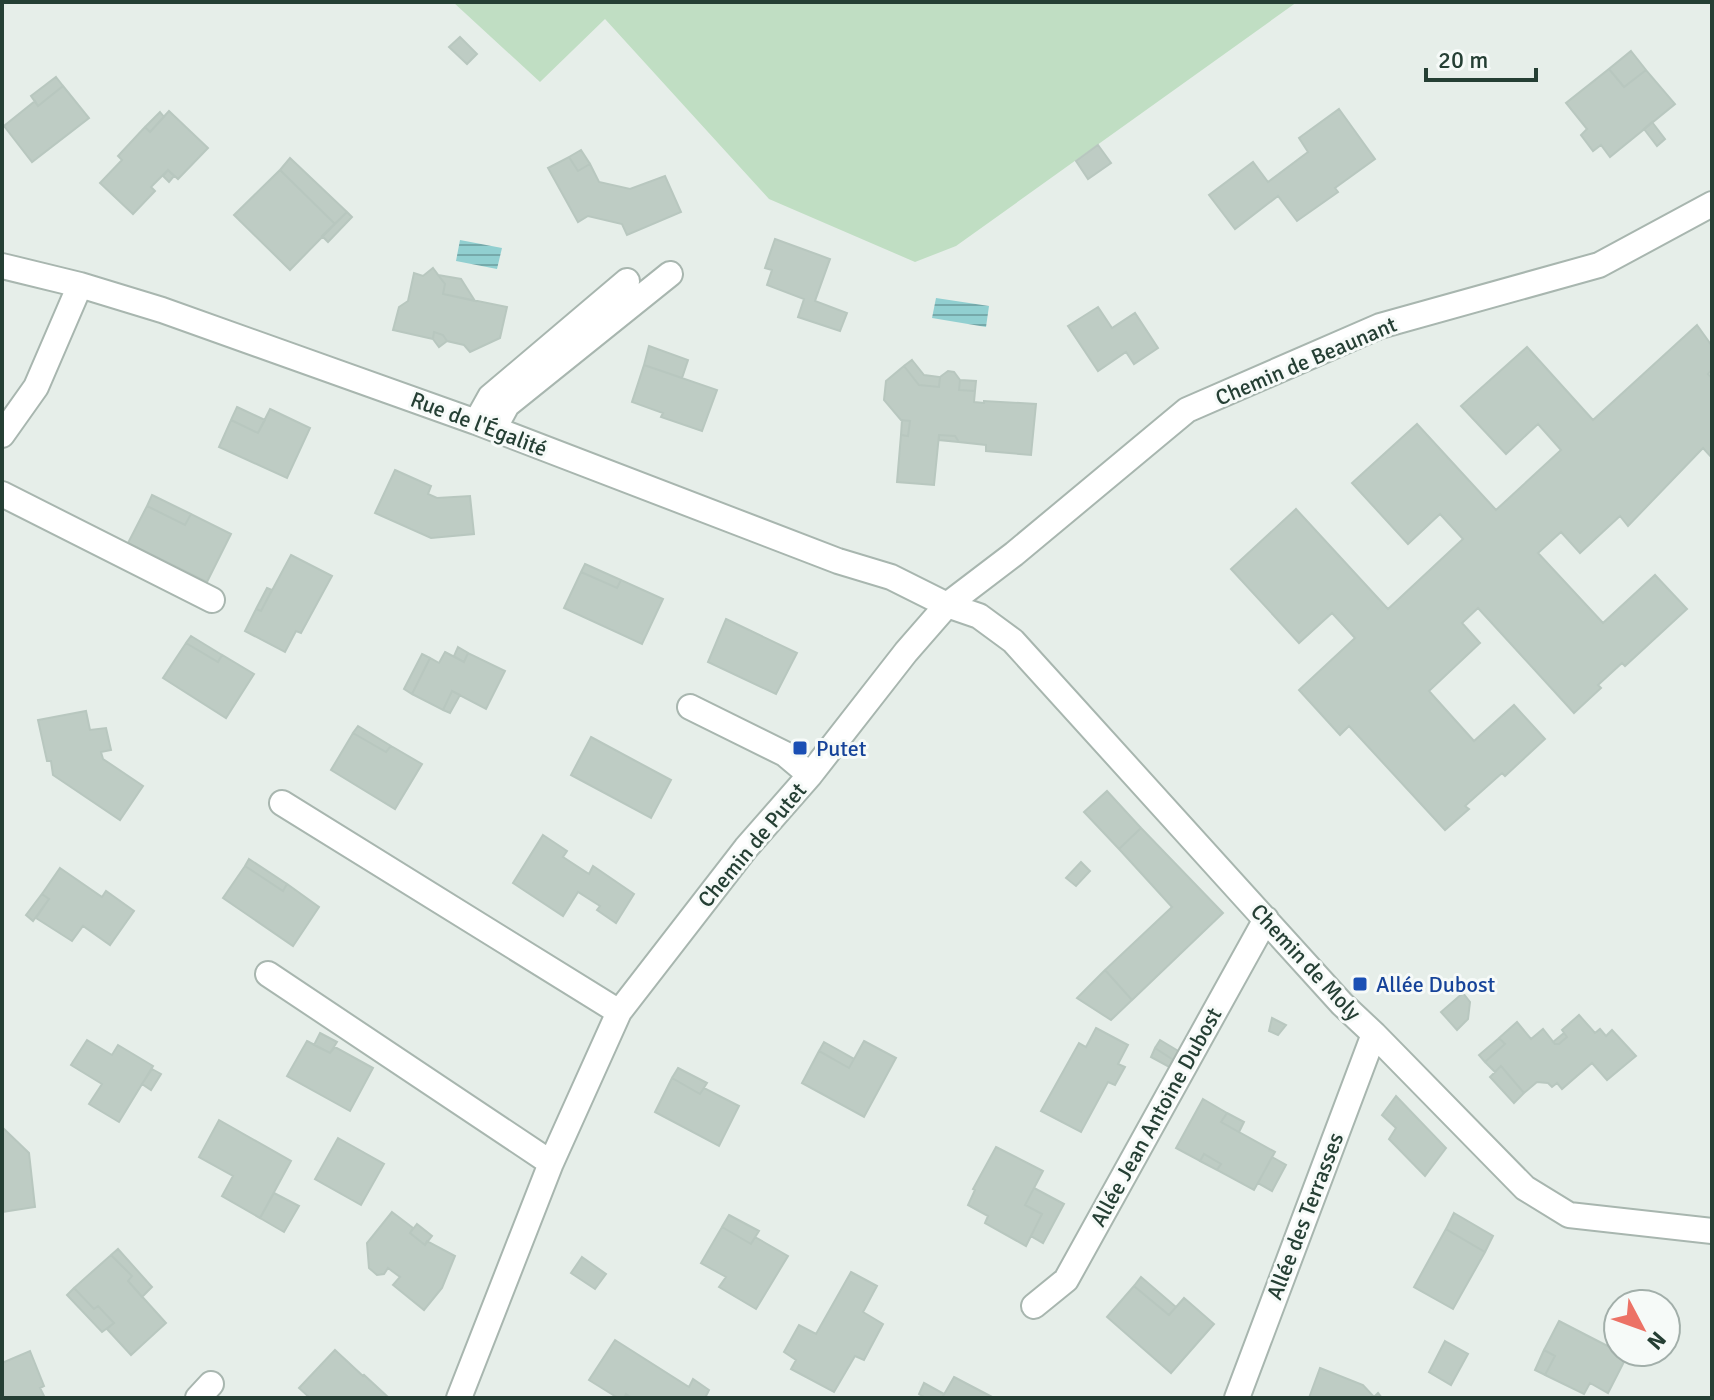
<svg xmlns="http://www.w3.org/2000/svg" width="1714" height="1400" font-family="Signika,sans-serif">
  <defs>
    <pattern id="water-rules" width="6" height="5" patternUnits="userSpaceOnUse" patternTransform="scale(2)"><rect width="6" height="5" fill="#91cfd0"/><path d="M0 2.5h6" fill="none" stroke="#76a9aa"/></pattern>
  </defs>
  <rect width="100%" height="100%" fill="#e6eee9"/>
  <path fill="#c0dec3" d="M453,2H1297L956,246L915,262L769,199L605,19L540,82Z"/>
  <path fill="url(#water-rules)" d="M460,240L502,248L497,269L456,261Z
    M936,298L989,306L986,327L932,318Z"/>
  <path fill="#beccc4" stroke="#b8c7bf" stroke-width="2" d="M460,37L477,54L467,64L449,47Z
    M1631,51L1646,70L1624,87L1609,69Z
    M1609,69L1624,87L1646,70L1675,104L1610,157L1601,145L1593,151L1581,135L1587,129L1566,103Z
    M56,77L63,86L38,106L31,96Z
    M63,86L89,118L32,162L4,126L35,101L38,106Z
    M1339,109L1375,159L1335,188L1338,192L1297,221L1278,196L1235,229L1209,195L1253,162L1268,182L1308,152L1299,138Z
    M169,111L208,148L178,179L168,170L151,187L155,191L133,214L100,183L122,160L118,156L145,127L150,132Z
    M160,112L164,117L150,132L145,127Z
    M1652,122L1665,139L1657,146L1644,129Z
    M1098,145L1111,163L1088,179L1076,161Z
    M581,150L590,164L578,171L569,157Z
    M569,157L578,171L590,164L599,182L630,189L665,176L681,212L627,235L622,224L588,216L578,222L548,168Z
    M290,158L347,212L335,224L280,170Z
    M168,170L174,176L169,182L163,176Z
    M280,170L335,224L290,270L234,215Z
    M347,212L352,217L328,242L322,236Z
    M775,239L830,259L815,301L847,313L840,331L798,317L804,299L767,285L772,270L765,268Z
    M433,268L445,284L443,294L507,307L500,338L470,352L464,345L447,341L443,335L434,332L433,339L393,330L399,307L408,301L414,273L423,276Z
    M438,275L461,279L475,301L443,294L445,284Z
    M1098,307L1112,328L1135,313L1158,348L1134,364L1126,352L1098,371L1068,326Z
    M1697,325L1712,346V370L1708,374L1712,378V458L1703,448L1628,526L1620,516L1580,553L1561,532L1538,553L1603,623L1655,575L1687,609L1625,666L1622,663L1598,685L1601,688L1574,713L1478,608L1462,623L1480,643L1429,691L1474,741L1514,705L1545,739L1505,776L1502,773L1465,806L1469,809L1445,830L1349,726L1340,735L1299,690L1355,638L1332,613L1299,643L1231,569L1296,509L1388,609L1463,539L1440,514L1408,544L1352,483L1417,424L1496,510L1561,450L1538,424L1506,454L1461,406L1527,347L1593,420Z
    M434,332L443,335L447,341L439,347L433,339Z
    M649,346L688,360L682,378L644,365Z
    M912,360L924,375L940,377L939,387L919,385L904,366Z
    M644,365L717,390L702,431L661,417L663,413L632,402Z
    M904,366L919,385L939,387L940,377L948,371L954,372L960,380L959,390L975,391L974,402L984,403V401L1036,404L1031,455L986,451V445L959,442L955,436L939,435L934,485L897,482L901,435L908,436L910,421L901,420L884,400L886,381Z
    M960,380L976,381L975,391L959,390Z
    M237,407L265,420L258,433L231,420Z
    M270,409L310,428L287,478L219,447L231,420L258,433Z
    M902,420L910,421L908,436L901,435Z
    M939,435L955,436L959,442L939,440Z
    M395,470L431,486L428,494L437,498L470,496L474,534L431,538L375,513Z
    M152,495L191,514L185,525L147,506Z
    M147,506L185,525L191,514L231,534L207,582L128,543Z
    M291,555L332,576L301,633L296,631L285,652L245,631L256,609L261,611Z
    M585,564L621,580L617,588L581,572Z
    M581,572L617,588L621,580L663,599L642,644L564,608Z
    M267,588L272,590L261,611L256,609Z
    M726,619L797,653L776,694L708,662Z
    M191,636L222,655L218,662L186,643Z
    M186,643L218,662L222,655L254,674L226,718L163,678Z
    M458,647L468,653L464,662L454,656Z
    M445,652L464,662L468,653L505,671L486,709L452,691L443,710L412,694L430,658L439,663Z
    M422,654L430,658L412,694L404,689Z
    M452,691L460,695L450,713L443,710Z
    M86,711L90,730L106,728L111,750L101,752L103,759L143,786L120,820L53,775L51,761H47L38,720Z
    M358,726L391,746L386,752L353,733Z
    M353,733L386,752L391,746L422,764L395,809L331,770Z
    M591,737L671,780L651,818L571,775Z
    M1107,791L1141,828L1119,849L1084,812Z
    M1141,828L1223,913L1132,1000L1105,970L1172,907L1119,849Z
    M543,835L567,851L563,857L589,874L593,866L634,894L616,923L597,910L600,906L578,892L563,916L513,883Z
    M249,859L287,884L283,891L245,866Z
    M1081,862L1090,871L1076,886L1066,878Z
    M245,866L283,891L287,884L319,907L293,946L223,898Z
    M60,868L102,897L106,891L134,911L110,945L83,926L72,941L36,918L49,899L42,894Z
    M42,894L49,899L33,921L26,915Z
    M1105,970L1132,1000L1111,1020L1077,998Z
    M1463,993L1470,1002L1468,1019L1457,1030L1441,1012Z
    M1579,1015L1595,1033L1600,1029L1606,1036L1612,1030L1636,1056L1607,1080L1592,1063L1562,1089L1557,1083L1552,1087L1548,1083L1537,1082L1524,1093L1501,1066L1495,1072L1485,1062L1505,1044L1499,1038L1517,1022L1531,1039L1543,1029L1555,1044H1559L1567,1037L1562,1030Z
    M1272,1018L1286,1025L1278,1035L1269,1031Z
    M1096,1028L1128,1045L1118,1064L1125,1067L1115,1085L1108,1082L1081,1132L1041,1111L1079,1043L1086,1047Z
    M320,1033L337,1042L330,1053L314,1045Z
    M1564,1033L1567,1037L1559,1044H1555L1553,1042Z
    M1499,1038L1505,1044L1485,1062L1479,1055Z
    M87,1040L112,1055L118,1045L153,1066L119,1122L89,1104L102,1084L71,1065Z
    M1160,1040L1180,1052L1175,1061L1155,1048Z
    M307,1041L330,1053L335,1047L373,1068L350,1111L287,1076Z
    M864,1041L896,1058L864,1117L802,1083L819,1051L849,1068Z
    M824,1042L854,1059L849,1068L819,1051Z
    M1155,1048L1175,1061L1171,1068L1151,1057Z
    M1501,1066L1524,1093L1514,1103L1490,1077Z
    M678,1068L707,1083L700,1094L672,1078Z
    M152,1069L161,1074L151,1090L142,1084Z
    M672,1078L700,1094L704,1088L739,1106L719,1146L655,1112Z
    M1396,1096L1446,1148L1425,1176L1389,1139L1396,1128L1382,1115Z
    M1203,1099L1227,1113L1221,1122L1275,1152L1254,1190L1217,1170L1221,1164L1204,1154L1200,1161L1176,1148Z
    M1227,1113L1244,1122L1239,1132L1221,1122Z
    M219,1120L291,1161L260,1218L222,1196L233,1176L199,1157Z
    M2,1127L29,1153L35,1207L2,1212Z
    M338,1138L384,1164L361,1205L315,1179Z
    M996,1147L1043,1171L1025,1205L1042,1214L1026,1246L985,1223L988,1216L968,1205L975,1190L973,1189Z
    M1204,1154L1221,1164L1217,1170L1200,1161Z
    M1272,1157L1286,1165L1272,1191L1258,1183Z
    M1034,1188L1064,1204L1043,1243L1031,1236L1042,1214L1025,1205Z
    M274,1193L299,1206L284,1232L260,1218Z
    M392,1212L413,1228L410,1233L425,1245L427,1241L455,1256L442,1288L424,1310L393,1285L400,1277L388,1268L384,1274L377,1275L369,1268L367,1243Z
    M1454,1213L1493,1236L1485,1252L1446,1229Z
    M729,1215L759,1231L751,1244L722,1227Z
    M417,1224L432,1236L425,1245L410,1233Z
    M722,1227L751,1244L755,1237L788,1256L756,1309L719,1287L726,1277L701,1263Z
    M1446,1229L1485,1252L1453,1309L1414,1287Z
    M118,1249L152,1287L142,1297L128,1281L132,1276L111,1255Z
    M111,1255L132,1276L128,1281L166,1323L131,1355L107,1329L114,1323L98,1306L94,1309L74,1288Z
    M582,1257L606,1274L595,1289L571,1273Z
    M851,1272L877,1286L863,1312L883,1324L864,1360L855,1356L834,1392L791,1369L796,1360L784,1352L799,1325L816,1334Z
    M1141,1277L1176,1307L1169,1315L1134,1286Z
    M1134,1286L1169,1315L1184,1298L1214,1324L1171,1373L1107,1317Z
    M74,1288L94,1309L98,1306L114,1323L102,1332L67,1295Z
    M1559,1321L1627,1356L1608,1393L1590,1383L1584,1394L1545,1375L1555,1356L1544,1350Z
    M615,1340L689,1387L693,1379L709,1390L705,1398H632L626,1394L624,1398H618L589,1380Z
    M1445,1341L1468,1354L1451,1385L1429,1372Z
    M335,1350L363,1376L364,1375L389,1398H310L299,1388Z
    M1544,1350L1555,1356L1545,1375L1535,1370Z
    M30,1351L44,1386L40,1388L45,1398H2V1363Z
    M1320,1368L1363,1385L1374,1397L1378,1393L1382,1398H1309Z
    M954,1377L994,1398H942Z
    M924,1383L944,1394L942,1398H926L919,1394Z"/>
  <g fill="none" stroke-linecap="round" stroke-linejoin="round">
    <defs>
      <path id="minor" d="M2,266L80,285L162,310L476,422L838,561L891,577L947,605L979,616L1013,641L1342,1004L1374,1034L1525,1188L1569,1215L1712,1231
        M476,422L490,397L627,281
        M494,429L507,405L670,274
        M2,435L36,387L80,285
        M2,494L212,600
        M690,707L785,754L810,775
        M282,803L619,1012
        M268,974L551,1163
        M1034,1306L1066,1280L1266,919
        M198,1398L211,1384
        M459,1398L551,1163L619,1012L746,848L810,775L906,652L947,605L1014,554L1187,410L1380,326L1599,265L1712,204
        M1237,1398L1374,1034"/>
    </defs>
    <use href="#minor" stroke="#a8b6af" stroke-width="28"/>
    <use href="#minor" stroke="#fff" stroke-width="24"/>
  </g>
  <g fill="#1a4fb4" stroke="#f6faf8" stroke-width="3">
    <rect x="792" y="740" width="16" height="16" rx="4"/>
    <rect x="1352" y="976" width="16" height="16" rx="4"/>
  </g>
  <g text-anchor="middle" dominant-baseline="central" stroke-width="6" stroke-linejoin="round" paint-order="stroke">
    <g font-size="22" fill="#253f34" stroke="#f6faf8">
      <text transform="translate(1306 361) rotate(-23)">Chemin de Beaunant</text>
      <text transform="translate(479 424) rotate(21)">Rue de l'Égalité</text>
      <text transform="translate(752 845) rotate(-50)">Chemin de Putet</text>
      <text transform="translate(1306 962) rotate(47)">Chemin de Moly</text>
      <text transform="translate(1156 1117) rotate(-61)">Allée Jean Antoine Dubost</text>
      <text transform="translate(1305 1216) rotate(-69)">Allée des Terrasses</text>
    </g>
    <g font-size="22" fill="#164399" stroke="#f6faf8" text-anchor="start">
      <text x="816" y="748">Putet</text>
      <text x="1376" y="984">Allée Dubost</text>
    </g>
  </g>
  <rect width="1714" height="1400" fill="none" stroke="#253f34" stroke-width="8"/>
  <g transform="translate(1642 1328) rotate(131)"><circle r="38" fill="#f6faf8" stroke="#a2afaa" stroke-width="2"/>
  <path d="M0-6L14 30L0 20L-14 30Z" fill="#ec7266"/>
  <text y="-12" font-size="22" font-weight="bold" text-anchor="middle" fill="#253f34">N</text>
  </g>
  <path d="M1426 68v12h110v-12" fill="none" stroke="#253f34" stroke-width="4"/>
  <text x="1438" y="68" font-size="24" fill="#253f34" stroke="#f6faf8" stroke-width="6" paint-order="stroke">20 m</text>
</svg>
